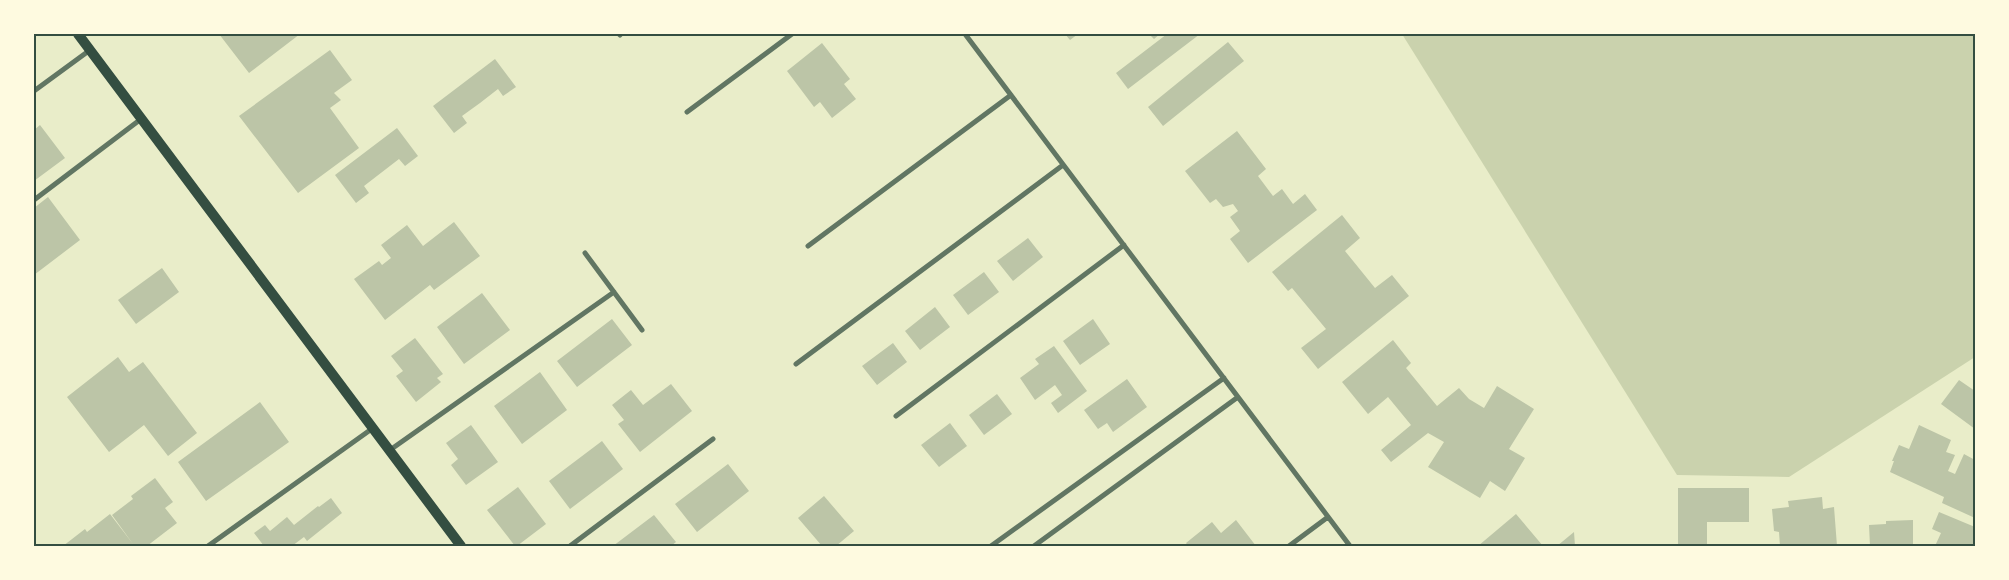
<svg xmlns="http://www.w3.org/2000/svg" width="2009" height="580" font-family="'Archivo Narrow',sans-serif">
  <rect width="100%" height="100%" fill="#e9edc9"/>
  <path fill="#cad2ad" d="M1402,34H1975V357L1789,477L1677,475Z"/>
  <path fill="#bcc5a7" d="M219,34H300L249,73Z
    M1065,34H1078L1070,40Z
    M1149,34H1160L1154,39Z
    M1167,34H1200L1128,89L1116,73Z
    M1228,42L1244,61L1163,126L1148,107Z
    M822,43L850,79L844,84L856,99L832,118L820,102L814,107L787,71Z
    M330,50L352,80L334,93L341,100L330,108L359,148L298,193L239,116Z
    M495,59L516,87L503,96L498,89L480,103L462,116L467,123L454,133L433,106Z
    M40,125L65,158L34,181V130Z
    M397,128L418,156L405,166L399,159L364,186L369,193L356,203L335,175Z
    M1237,131L1266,169L1258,176L1273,196L1282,189L1293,204L1305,194L1317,210L1248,263L1230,239L1240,231L1230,217L1238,211L1233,204L1223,207L1216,199L1210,203L1185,171Z
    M48,197L80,240L34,275V208Z
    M1342,215L1360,238L1345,251L1375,288L1392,275L1409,296L1318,369L1301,348L1326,329L1292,288L1288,291L1272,272Z
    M454,222L480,256L434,290L430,285L385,320L354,279L379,261L382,265L391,258L381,245L407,225L423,246Z
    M1028,238L1043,257L1013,281L997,261Z
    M162,268L179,292L136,324L118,300Z
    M984,272L999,292L968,315L953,295Z
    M482,293L510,330L464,364L437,327Z
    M935,307L950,327L920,350L905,331Z
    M612,319L632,345L577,387L557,361Z
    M1093,319L1110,344L1080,365L1063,341Z
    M415,338L443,374L437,378L441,382L416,402L396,376L403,371L391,356Z
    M1393,340L1411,363L1406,368L1437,406L1459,388L1469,399L1484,408L1497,386L1534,409L1509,449L1525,458L1505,491L1490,481L1480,498L1428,467L1444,442L1428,433L1391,462L1381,450L1411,425L1388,397L1368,414L1342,382Z
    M893,343L907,362L877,385L862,366Z
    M1054,346L1087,391L1058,413L1051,403L1062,395L1055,385L1035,400L1020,378L1039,364L1035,359Z
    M118,357L129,372L143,362L197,433L168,456L144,425L109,452L67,397Z
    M540,372L567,410L522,444L494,406Z
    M1127,379L1147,407L1113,432L1107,423L1098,429L1084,410Z
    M1959,380L1975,391V429L1941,404Z
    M671,384L692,411L640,452L618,424L624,420L612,405L631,390L643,405Z
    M997,394L1012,414L984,435L969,415Z
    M260,402L289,442L206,501L178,462Z
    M950,423L967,446L939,467L921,445Z
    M471,425L498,462L466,485L451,465L458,459L446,443Z
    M1919,425L1951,440L1946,452L1955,455L1948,471L1955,474L1964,454L1975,460V518L1942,503L1944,497L1890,472L1894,461H1892L1899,445L1909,449Z
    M602,441L623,469L570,509L549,481Z
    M728,464L749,491L697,532L675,504Z
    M155,478L173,502L165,508L177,523L147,546H63L85,529L87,532L110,514L133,544L112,515L133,499L131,496Z
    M518,487L546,524L517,546H515L487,510Z
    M1678,488H1749V522H1707V546H1678Z
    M824,496L854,531L836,546H822L798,518Z
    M1822,497L1823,509L1834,507L1837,546H1780L1779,532L1774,531L1772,509L1789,507L1788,501Z
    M331,498L342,513L307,541L304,537L292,546H264L254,533L265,525L270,531L287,517L294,525L318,506L319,507Z
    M1939,512L1975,527V546H1935L1941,533L1932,529Z
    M1516,514L1543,546H1478Z
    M654,515L676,542L671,546H613Z
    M1236,520L1256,546H1188L1186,543L1212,522L1221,533Z
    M1913,520V546H1870L1869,525L1886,524V521Z
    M1574,532L1575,546H1557Z"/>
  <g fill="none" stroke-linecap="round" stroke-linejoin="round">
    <path stroke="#617663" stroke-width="5" d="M619,34L620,35
      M965,34L1350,546
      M34,91L90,50
      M687,112L792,34
      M34,200L141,119
      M808,246L1011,95
      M585,253L642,330
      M796,364L1063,165
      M896,416L1124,245
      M390,450L614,292
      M208,546L373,428
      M570,546L713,439
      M991,546L1224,378
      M1034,546L1238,397
      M1289,546L1328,517"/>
    <path stroke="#344e41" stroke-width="10" d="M78,34L461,546"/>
  </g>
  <rect width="2009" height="580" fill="none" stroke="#fefae0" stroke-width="70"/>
  <rect x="35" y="35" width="1939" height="510" fill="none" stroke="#344e41" stroke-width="2"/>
</svg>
